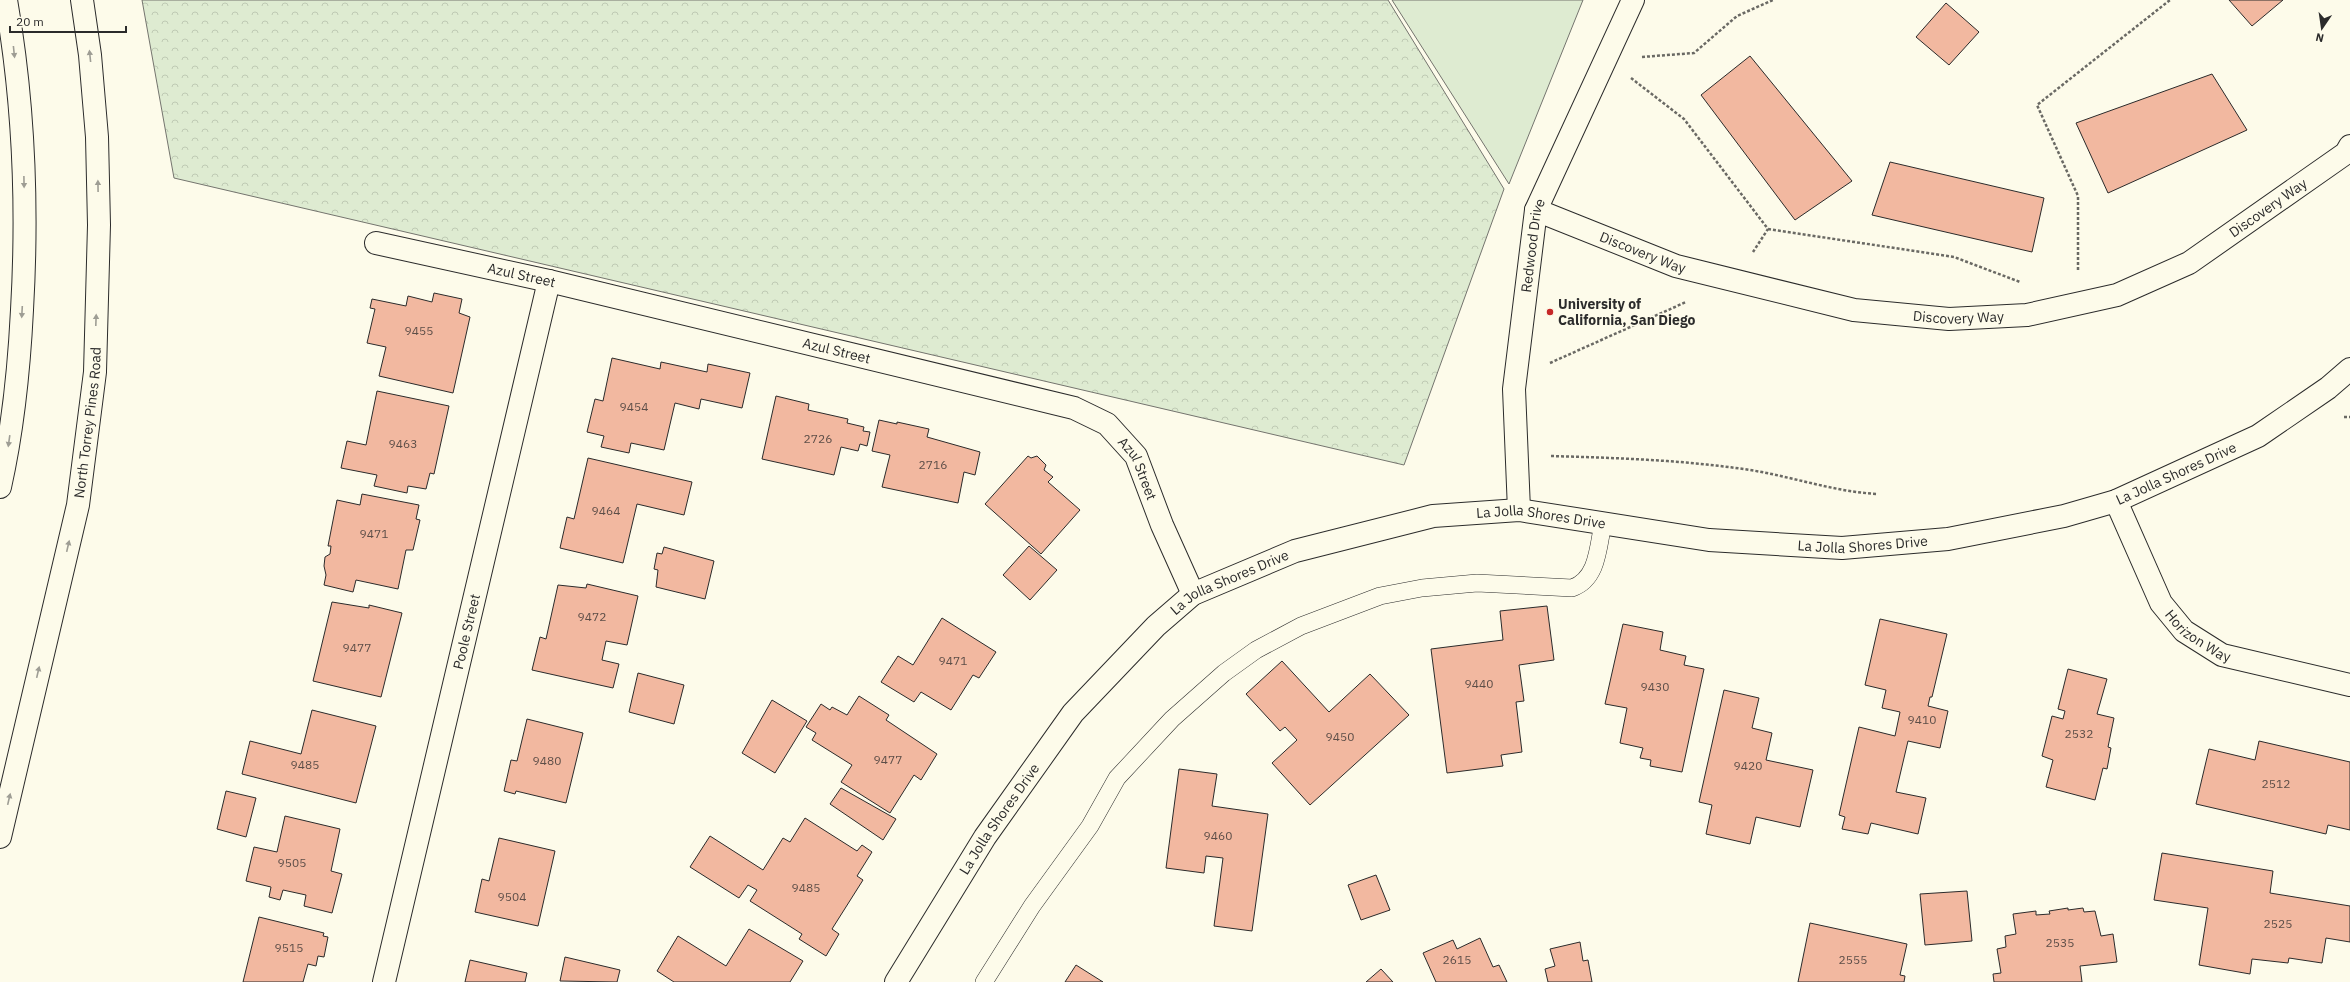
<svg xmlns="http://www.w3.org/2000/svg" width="2350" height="982" font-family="'IBM Plex Sans',sans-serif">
  <defs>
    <pattern id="forest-crowns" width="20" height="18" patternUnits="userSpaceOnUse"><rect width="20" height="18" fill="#deebd1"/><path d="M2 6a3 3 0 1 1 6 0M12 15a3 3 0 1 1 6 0" fill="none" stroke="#bfcab4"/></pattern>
  </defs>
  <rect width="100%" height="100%" fill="#fdfbea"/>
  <path fill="#deebd1" stroke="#74746e" d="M1392,0H1583L1509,184Z"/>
  <path fill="url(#forest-crowns)" stroke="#74746e" d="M142,0H1388L1504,189L1404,465L174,178Z"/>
  <path fill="#f2b8a0" stroke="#2b2b2b" d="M2229,0H2283L2252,26Z
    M1946,3L1979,32L1949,65L1916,37Z
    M1750,56L1852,181L1795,220L1701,95Z
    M2212,74L2247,130L2108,193L2076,123Z
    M1890,162L2044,198L2032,252L1872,215Z
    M434,293L462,299L459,313L470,317L453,393L379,376L386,347L367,343L375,309L370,308L372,299L406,306L408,296L432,302Z
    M612,358L660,369L661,362L707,372L708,364L750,373L742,408L701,399L699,409L675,403L664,450L631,443L629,453L601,447L604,436L587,432L595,399L603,401Z
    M377,391L449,406L434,474L430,473L426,489L408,486L407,493L374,486L377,475L341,468L347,441L366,445Z
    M776,396L809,404L808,410L848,419L847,423L864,427L863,431L870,432L867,446L860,444L858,451L841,447L834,475L762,459Z
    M879,420L897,424V422L929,429L927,437L980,452L975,475L964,472L958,503L882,487L890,455L872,451Z
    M1028,456L1031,458L1037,456L1046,465L1044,470L1053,477L1048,482L1080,510L1041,554L985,504Z
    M588,458L692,482L684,515L637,504L623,563L560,548L567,517L574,519Z
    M362,494L419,505L416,519L420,520L413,550H406L398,589L356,580L353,592L324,585L326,575L324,566L325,557L330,554L331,546H328L337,500L360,505Z
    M1029,546L1057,570L1030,600L1003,575Z
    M664,547L714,561L705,599L656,587L658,570L654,569L657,553L662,554Z
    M587,584L638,596L627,645L606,641L602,660L619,664L613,688L532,670L540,637L546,639L558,585L586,588Z
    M332,602L369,608V605L402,613L381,697L313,681Z
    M1547,606L1554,660L1519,665L1524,701L1516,702L1522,752L1501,755L1503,766L1447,773L1431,649L1503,640L1500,611Z
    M942,618L996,652L979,678L973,675L951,710L921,692L914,702L881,682L898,656L913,665Z
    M1880,619L1947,634L1932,697H1930L1928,706L1948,711L1940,748L1908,741L1896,792L1926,798L1918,834L1871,823L1868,834L1842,829L1845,817L1839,815L1859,727L1895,736L1900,712L1882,708L1886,690L1865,685Z
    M1623,624L1663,632L1660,650L1686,656L1684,665L1704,669L1682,772L1650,766L1651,760L1640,758L1643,748L1620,743L1627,708L1605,704Z
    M1282,661L1329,712L1370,674L1409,715L1310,805L1272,763L1297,740L1285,727L1280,731L1246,694Z
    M2068,669L2107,679L2097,714L2114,718L2108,747L2111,748L2107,769L2103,768L2095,800L2046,787L2053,760L2042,756L2052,716L2063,719L2065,711L2058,709Z
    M638,673L684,685L674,724L629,712Z
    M1724,690L1759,698L1752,728L1772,733L1766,760L1813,770L1800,827L1756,817L1750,844L1706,834L1712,805L1699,802Z
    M859,696L889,715L886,720L937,754L921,780L914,775L890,813L841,782L852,765L812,740L816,733L806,727L821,704L830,710L832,707L847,715Z
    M772,700L807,721L775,773L742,753Z
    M312,710L376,726L356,803L242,774L250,741L301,754Z
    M527,719L583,733L566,803L516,791L515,794L504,791L511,760L517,761Z
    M2259,741L2350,762V830L2328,825L2326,834L2196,804L2209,749L2255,760Z
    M1179,769L1217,774L1212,806L1268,814L1252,931L1214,926L1223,858L1206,856L1204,873L1166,868Z
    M841,788L896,819L883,840L830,804Z
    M226,791L256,798L246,837L217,829Z
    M285,816L340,829L331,871L342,874L332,913L304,906L306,895L283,890L280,900L269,897L271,887L246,881L254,847L277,852Z
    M805,818L857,851L862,845L872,852L857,876L863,880L832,929L839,934L826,956L799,939L802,934L750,901L757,890L748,885L739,898L690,867L710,836L763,870L783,838L790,842Z
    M499,838L555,851L538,926L475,912L482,879L489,881Z
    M2162,853L2273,871L2270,893L2350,906V942L2326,938L2322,963L2289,958L2288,963L2252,959L2250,974L2199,965L2208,908L2154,900Z
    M1376,875L1390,910L1361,920L1348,885Z
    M1967,891L1972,941L1925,945L1920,894Z
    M2068,908V910L2083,908L2084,912L2095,911L2101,936L2113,934L2117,962L2080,966L2082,982H1994L1993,974L2001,973L1997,949L2006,947L2005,936L2016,934L2013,914L2036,911V915L2050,914L2049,911Z
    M259,917L324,933L323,936L328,937L324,957L318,956L316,966L308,964L303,982H243Z
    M1810,923L1907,944L1900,975L1905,976L1904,982H1798Z
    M749,929L803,961L790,982H674L657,971L678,936L726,966Z
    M1480,938L1493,967L1499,965L1507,982H1436L1423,953L1453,940L1457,949Z
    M1580,942L1583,961L1588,960L1592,982H1548L1545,969L1555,966L1550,949Z
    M565,957L620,970L617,982L560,981Z
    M470,960L527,973L525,982H465Z
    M1076,965L1103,982H1065Z
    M1381,969L1393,982H1366Z"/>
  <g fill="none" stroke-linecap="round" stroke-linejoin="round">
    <defs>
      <path id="lane" d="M984,982L1032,906L1090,826L1117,778L1172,719L1224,673L1256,650L1301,626L1380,596L1422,588L1477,583L1572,588C1598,579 1598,547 1603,523"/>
      <g id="street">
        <path id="s1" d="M1536,210L1676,266L1854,310L1949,319L2027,315L2117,295L2189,263L2346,153L2350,146"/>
        <path id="s2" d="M376,243L549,281L1074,408L1107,424L1136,456L1162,525L1193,594"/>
        <path id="s3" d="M2116,501L2161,603L2184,631L2222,655L2350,685"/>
        <path id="s4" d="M1519,510L1514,389L1536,210L1633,0"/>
        <path id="s5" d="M384,982L549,281"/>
      </g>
      <g id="secondary">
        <path id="s6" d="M896,982L985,837L1073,713L1156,626L1193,594L1295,551L1433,516L1519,510L1709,540L1842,548L1948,539L2064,516L2116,501L2258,436L2328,388L2350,369"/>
      </g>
      <g id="primary">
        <path d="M0,487C13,429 19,370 22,310C28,206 24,103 6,0"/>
        <path id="s7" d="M0,837L78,505L95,372L99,225L97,137L90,55L82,0"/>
      </g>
    </defs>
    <use href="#lane" stroke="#2b2b2b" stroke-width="18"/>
    <use href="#street" stroke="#2b2b2b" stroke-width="24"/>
    <use href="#secondary" stroke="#2b2b2b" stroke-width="24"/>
    <use href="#primary" stroke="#2b2b2b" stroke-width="24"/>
    <path stroke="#6a6964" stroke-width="2.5" stroke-dasharray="3 2" stroke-linecap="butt" d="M1642,57L1694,53L1737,16L1773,0
      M1631,78L1684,119L1768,229L1753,252
      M1768,229L1954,257L2020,282
      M2078,270V196L2037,105L2170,0
      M1550,363L1686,302
      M2344,417H2350
      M1551,456C1618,458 1684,460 1750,470C1794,477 1835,492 1878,494"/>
    <use href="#lane" stroke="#fdfbea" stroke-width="17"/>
    <use href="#street" stroke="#fdfbea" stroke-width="22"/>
    <use href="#secondary" stroke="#fdfbea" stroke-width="22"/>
    <use href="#primary" stroke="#fdfbea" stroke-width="22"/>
  </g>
  <defs><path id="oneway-solid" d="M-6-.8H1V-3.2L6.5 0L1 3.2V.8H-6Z"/></defs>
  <g fill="#9e9d94">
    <use href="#oneway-solid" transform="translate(14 52) rotate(84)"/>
    <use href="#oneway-solid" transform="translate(90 56) rotate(-96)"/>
    <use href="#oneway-solid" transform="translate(24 182) rotate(89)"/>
    <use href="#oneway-solid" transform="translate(98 186) rotate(-91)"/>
    <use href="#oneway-solid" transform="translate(22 312) rotate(93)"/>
    <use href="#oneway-solid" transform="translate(96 320) rotate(-88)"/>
    <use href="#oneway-solid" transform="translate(9 441) rotate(98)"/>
    <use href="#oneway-solid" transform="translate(68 546) rotate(-77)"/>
    <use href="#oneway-solid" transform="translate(38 672) rotate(-77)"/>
    <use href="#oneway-solid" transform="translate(9 799) rotate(-77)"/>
  </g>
  <circle fill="#c62828" stroke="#fdfbea" stroke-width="1.5" cx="1550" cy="312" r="4"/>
  <g text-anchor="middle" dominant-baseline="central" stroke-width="3" stroke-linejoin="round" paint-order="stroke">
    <g font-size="12" fill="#5d4e48">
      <text x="419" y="330">9455</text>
      <text x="634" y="406">9454</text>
      <text x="818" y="438">2726</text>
      <text x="403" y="443">9463</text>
      <text x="933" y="464">2716</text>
      <text x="606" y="510">9464</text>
      <text x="374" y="533">9471</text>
      <text x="592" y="616">9472</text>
      <text x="357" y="647">9477</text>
      <text x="953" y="660">9471</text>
      <text x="1479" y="683">9440</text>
      <text x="1655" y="686">9430</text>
      <text x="1922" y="719">9410</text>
      <text x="2079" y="733">2532</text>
      <text x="1340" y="736">9450</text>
      <text x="888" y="759">9477</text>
      <text x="547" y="760">9480</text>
      <text x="305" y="764">9485</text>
      <text x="1748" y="765">9420</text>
      <text x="2276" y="783">2512</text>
      <text x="1218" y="835">9460</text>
      <text x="292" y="862">9505</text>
      <text x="806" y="887">9485</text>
      <text x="512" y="896">9504</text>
      <text x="2278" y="923">2525</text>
      <text x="2060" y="942">2535</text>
      <text x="289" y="947">9515</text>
      <text x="1457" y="959">2615</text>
      <text x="1853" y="959">2555</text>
    </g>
    <g font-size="14" fill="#2b2b2b" stroke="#fdfbea">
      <text stroke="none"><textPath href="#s1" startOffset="775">Discovery Way</textPath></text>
      <text stroke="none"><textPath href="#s4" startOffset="266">Redwood Drive</textPath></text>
      <text stroke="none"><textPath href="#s1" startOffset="115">Discovery Way</textPath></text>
      <text stroke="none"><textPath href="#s2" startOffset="149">Azul Street</textPath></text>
      <text stroke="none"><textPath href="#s1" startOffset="439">Discovery Way</textPath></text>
      <text stroke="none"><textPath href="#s2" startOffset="473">Azul Street</textPath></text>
      <text stroke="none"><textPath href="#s7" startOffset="424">North Torrey Pines Road</textPath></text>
      <text stroke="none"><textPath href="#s2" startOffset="809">Azul Street</textPath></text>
      <text stroke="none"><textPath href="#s6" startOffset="1501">La Jolla Shores Drive</textPath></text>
      <text stroke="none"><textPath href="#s6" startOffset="853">La Jolla Shores Drive</textPath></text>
      <text stroke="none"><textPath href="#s6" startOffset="1177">La Jolla Shores Drive</textPath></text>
      <text stroke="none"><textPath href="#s6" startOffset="529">La Jolla Shores Drive</textPath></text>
      <text stroke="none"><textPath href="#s5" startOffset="360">Poole Street</textPath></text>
      <text stroke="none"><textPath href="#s3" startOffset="162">Horizon Way</textPath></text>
      <text stroke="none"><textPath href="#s6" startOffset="193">La Jolla Shores Drive</textPath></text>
    </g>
    <g font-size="14" font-weight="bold" fill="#2b2b2b" stroke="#fdfbea" text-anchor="start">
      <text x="1558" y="304">University of<tspan x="1558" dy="16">California, San Diego</tspan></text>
    </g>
  </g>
  <g transform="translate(2322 28) rotate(193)" stroke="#fdfbea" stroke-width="3" paint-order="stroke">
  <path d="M0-3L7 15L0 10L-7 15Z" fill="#2b2b2b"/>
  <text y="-6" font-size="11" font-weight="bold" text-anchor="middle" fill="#2b2b2b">N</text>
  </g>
  <path d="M10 26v6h116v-6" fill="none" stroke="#2b2b2b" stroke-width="2"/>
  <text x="16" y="26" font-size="12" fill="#2b2b2b" stroke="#fdfbea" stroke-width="3" paint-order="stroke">20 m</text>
</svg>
